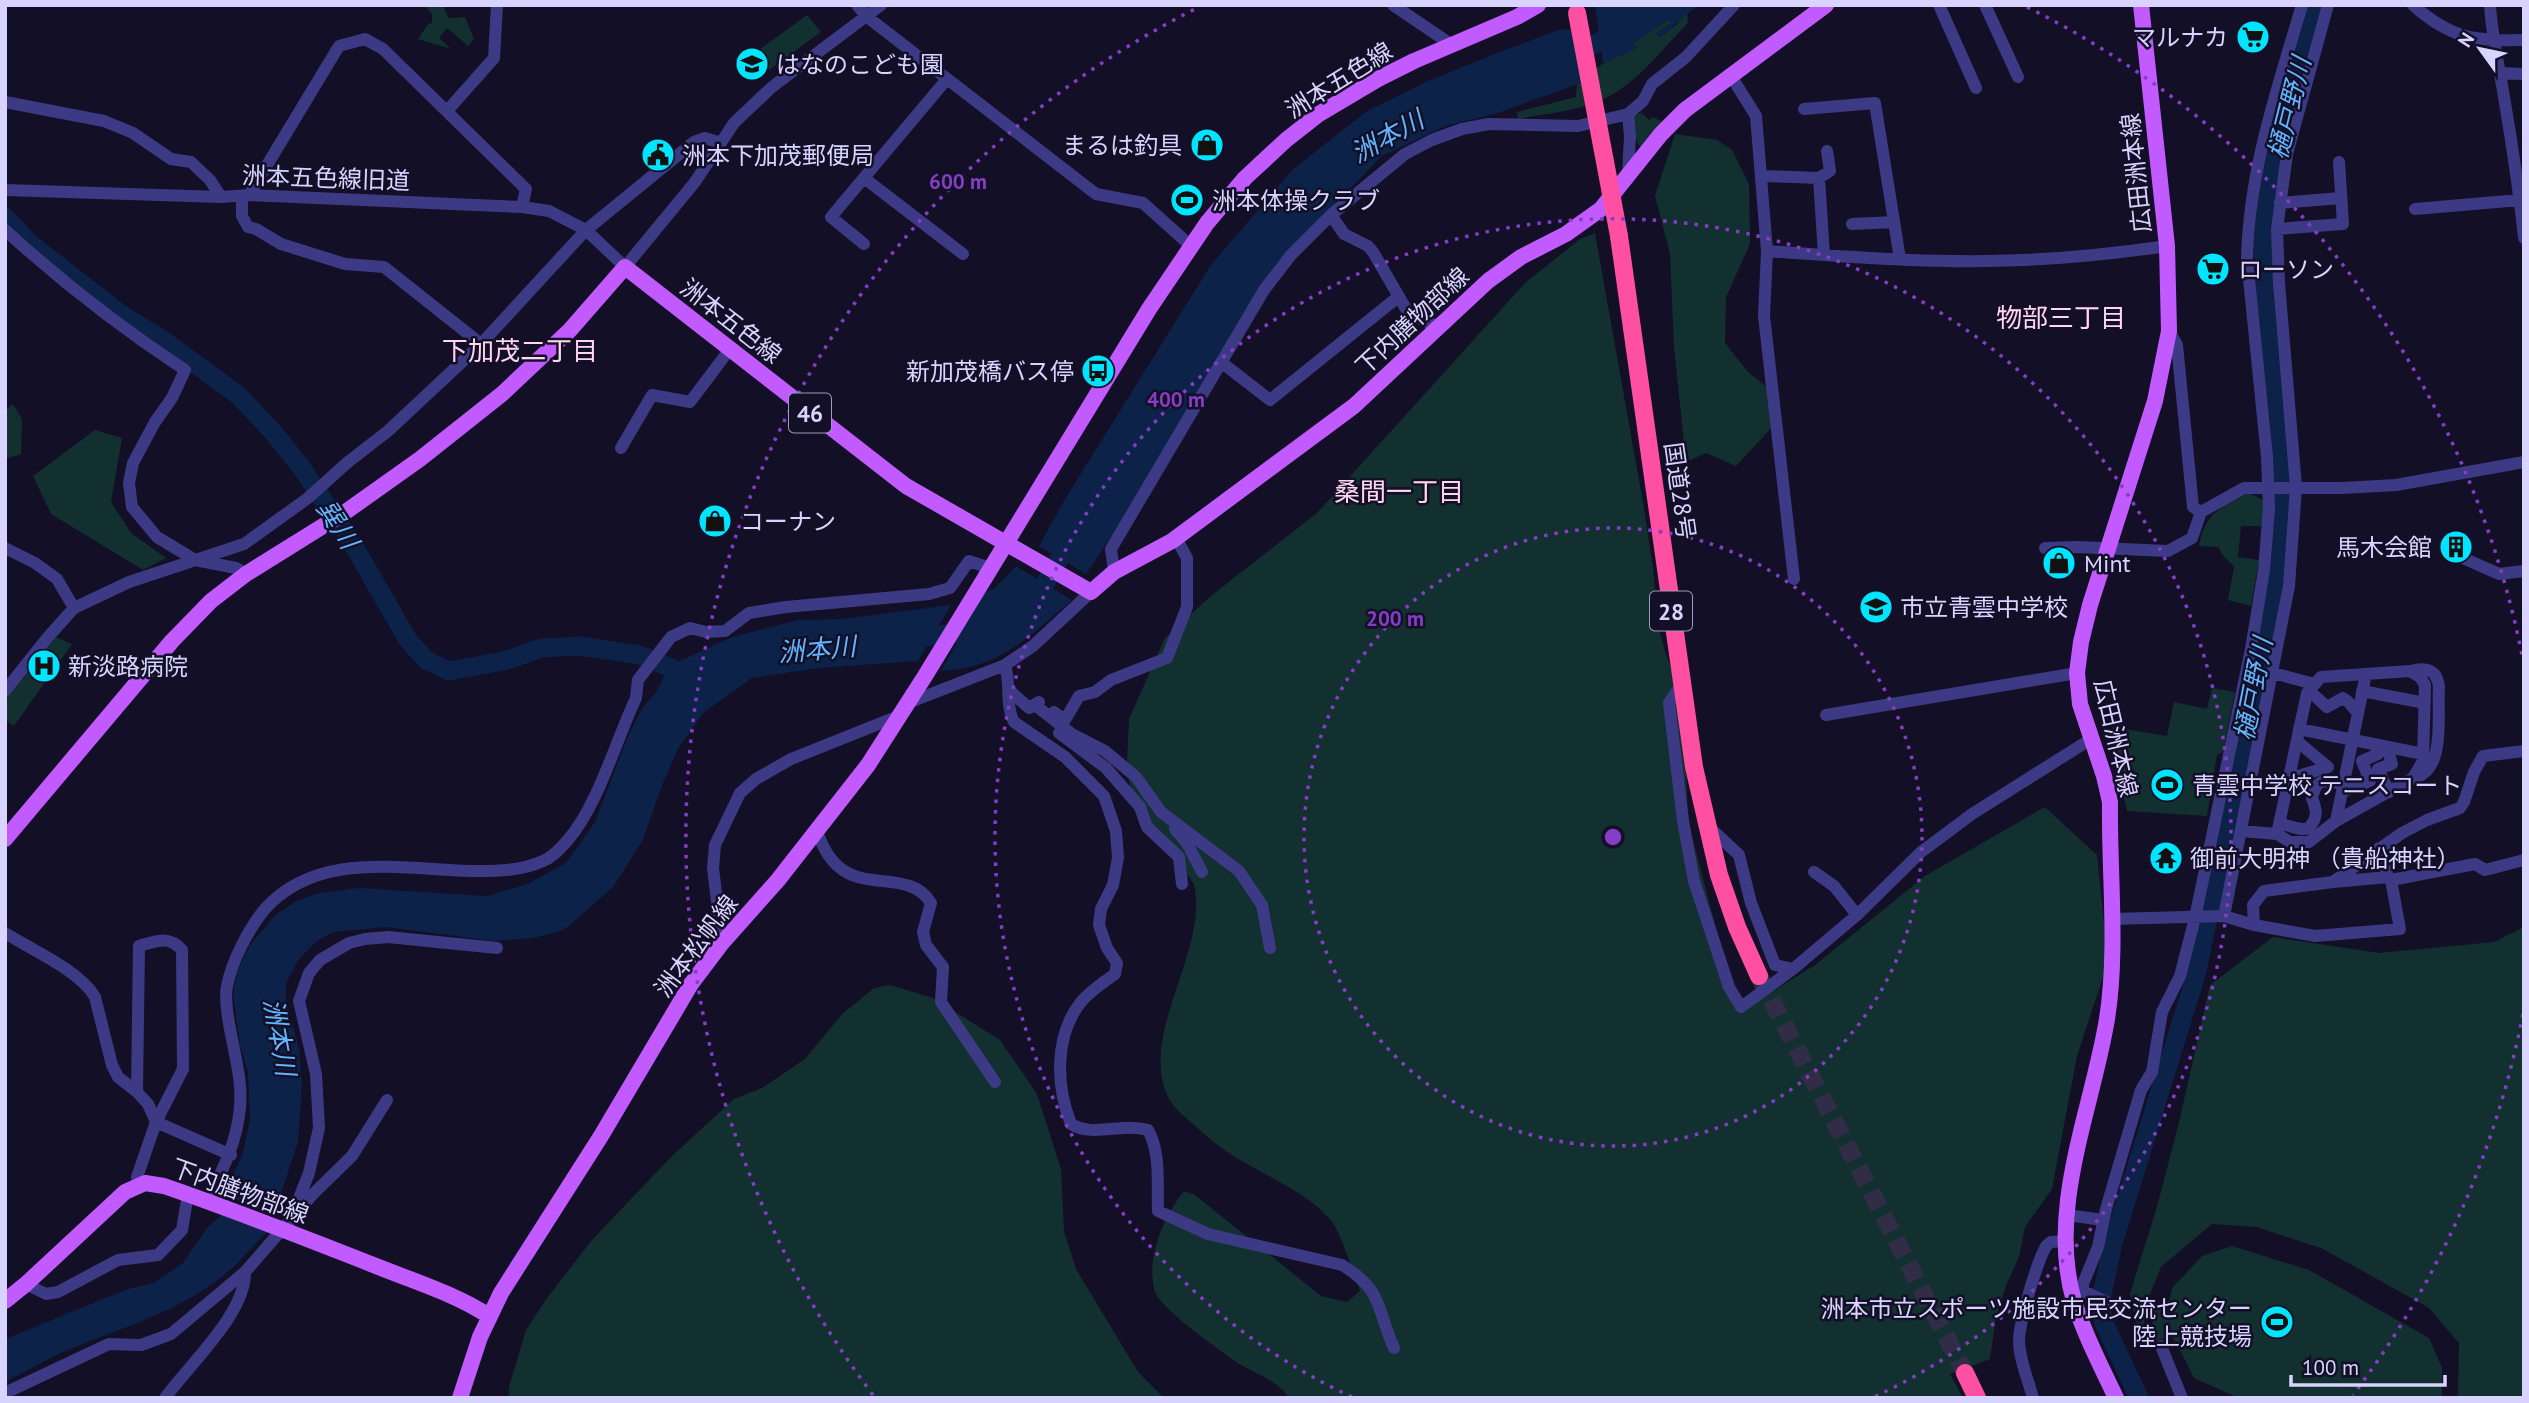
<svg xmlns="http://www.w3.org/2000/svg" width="2529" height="1403" font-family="'PT Sans','Noto Sans JP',sans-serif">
  <rect width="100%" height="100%" fill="#130f26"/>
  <path fill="#12302f" d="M424,5H443L448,18L465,17L474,39L468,46L447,28L439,38L451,49L418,39L428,24L432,23V14Z
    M1687,12L1688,23C1663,48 1640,80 1608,97C1581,111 1548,113 1518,119L1517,112L1576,97L1577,81L1669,19L1672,23L1657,34L1660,37L1676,25Z
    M807,15L821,32L769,70L756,52Z
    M1642,113L1649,120L1653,117L1665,123L1649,143L1640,147L1635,139L1630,116Z
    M1675,134L1717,140L1732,150L1749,184L1750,244L1726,297L1725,343L1748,372L1773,392L1774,425L1736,466L1706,453L1686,462L1674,347L1670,254L1655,196Z
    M1595,233L1644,508L1653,568L1659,629L1667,658L1677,678L1684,715L1688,821L1738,1013L1815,965L1925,876L2045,807L2097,855L2108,962L2077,1056L2052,1189L2025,1227L2019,1257L2006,1286L1996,1317L1990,1359L1950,1374L1963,1398H1289C1279,1382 1257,1374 1241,1365C1224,1354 1161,1309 1155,1292C1145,1259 1164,1216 1184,1191L1195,1195L1321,1296L1347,1302L1360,1291C1353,1274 1341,1230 1329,1218C1304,1191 1266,1176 1235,1157C1220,1148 1206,1136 1193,1124C1184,1116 1174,1109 1168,1097C1138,1033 1209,952 1194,884L1131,794L1127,764L1129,719L1165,638L1212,595L1317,513L1525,283L1580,239Z
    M13,404L22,419L21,454L5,459V411Z
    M95,430L122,438L111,502L131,533L166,558L143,570L51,514L33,476Z
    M2248,493L2264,500L2262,526H2241L2238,557L2259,560L2251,606L2228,600L2234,567L2221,553L2219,547L2199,546C2205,512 2221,508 2248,493Z
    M56,637L72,644L14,726L5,720V701Z
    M2212,688L2235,692L2223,752L2217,755L2207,816L2127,811L2116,759L2112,727L2167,736L2174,702L2207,709Z
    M2524,927L2523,1398H2458L2459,1343L2429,1308L2321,1248L2256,1227L2212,1224L2161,1267L2147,1302L2141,1344L2130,1294L2158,1203L2179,1122L2210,985L2273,937L2379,953L2494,942Z
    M890,985L933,998L1000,1040L1037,1094L1061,1169L1064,1231L1076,1269L1138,1372L1164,1398H509V1387L526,1330L547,1298L592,1240L629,1201L672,1156L734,1099L762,1088L805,1059L842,1014L874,988Z
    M2232,1246L2309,1270L2429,1338L2442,1368V1398H2239L2194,1378L2176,1342L2172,1337L2152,1341L2153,1304L2168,1307L2172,1288L2202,1256Z"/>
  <path fill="#0c2248" d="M1595,5H1701C1685,13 1675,27 1659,37L1656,34L1671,23L1669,19L1632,44L1638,48L1603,63Z
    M1576,29L1586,81L1498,113L1445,126L1382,156L1281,260L1155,472L1086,574L1039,546L1065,499L1211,265L1292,170L1367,111L1426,82L1482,59L1558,30Z
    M1016,566L1072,600C1030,636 999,669 941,671L984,593L995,588Z
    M951,605L918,661L818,668L752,678L703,713L678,749L662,785L643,840L613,887L564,930L534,938L494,941L386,927L333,932L317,941L299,959L286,983V1000L299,1049L302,1085L298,1142L274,1215L223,1194L242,1156L250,1120L248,1072L240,1045L233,995L237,972L250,945L274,916L295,902L319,893L359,888L487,896L528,884L566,863L595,822L628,736L642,708L657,691L669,666L732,637L798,620L840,619Z
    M225,1212L269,1230C254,1244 240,1263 223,1276C178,1312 121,1328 68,1350C46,1359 26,1372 5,1382V1339L128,1289L154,1283L183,1263L207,1228Z"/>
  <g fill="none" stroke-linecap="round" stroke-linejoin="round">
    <path stroke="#0c2248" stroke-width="19" d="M1568,58L1670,5
      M5,217L31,244L118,312L163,340L238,395L274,433L301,467L351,541L408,640L426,660L449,671L504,661L542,648L580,646L640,655L676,670L689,679
      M1029,605L1042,589L1057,562L1077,539
      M906,640L966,631
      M2139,1398L2104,1323L2100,1304L2113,1243L2196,975L2258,678L2276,573L2282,466L2279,418L2266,318L2263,246L2268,190L2276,137L2317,5"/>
    <path stroke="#312d47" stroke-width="18" stroke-dasharray="18 9" stroke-linecap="butt" d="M1759,976L1965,1373"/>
    <path stroke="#3d3a85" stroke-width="12" d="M857,5L866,16L1096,194L1143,203L1191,246
      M1393,5L1452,45
      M1939,5L1976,88
      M1985,5L2018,77
      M2413,5C2451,39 2475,41 2524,40
      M2490,5C2492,38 2499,65 2504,97C2512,144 2519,190 2524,238
      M2500,73L2524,74
      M1731,76L1756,116L1767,251L1764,316L1794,579
      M5,102L104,121L133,133L171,159L191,162L210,180L221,197
      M1804,109L1875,103L1900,259
      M447,111L494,58L497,5
      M1628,114L1630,136L1628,175
      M1763,176L1819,178
      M864,178L963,254
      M5,190L221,197L249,195L522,207L549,211L586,230L625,267L695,182L734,123L772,87L881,5
      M249,195L339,46L365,39L383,49L526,189L522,207
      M242,196V216L248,227L256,229L281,244L345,264L384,267L481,344
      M2280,203L2341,198
      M2415,209L2520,200
      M1331,215L1344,234L1368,246L1373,252L1409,314L1439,327
      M1852,224L1894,222
      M2277,229L2343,224L2339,162
      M5,230C62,282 121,328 185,370L172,398L155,422L133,463L129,483L132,507L157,537L195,560L236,568L246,574
      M864,244L831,217L947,79
      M1767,251C1852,257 1938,264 2023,260C2072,258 2119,253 2167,246
      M1824,255L1819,178L1830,171L1827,151
      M2169,331L2177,345L2193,507L2201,512
      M1221,362L1270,400L1398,297
      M621,448L652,395L690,402L730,349
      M5,548L35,563L57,579L74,608
      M2045,548L2076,547L2168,551L2192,538L2201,512L2244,488H2342L2396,485L2524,462
      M2454,554L2499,574L2524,571
      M1114,572L1111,549L1264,290L1291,255L1331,215L1405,154L1432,140L1462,129L1489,124L1578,126L1628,114L1643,101L1652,84L1686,57L1734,5
      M1005,665C1011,684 1005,705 1014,722L1065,757L1104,796L1116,831L1118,858L1113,885L1101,909L1099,925L1107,948L1117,963L1115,974C1104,982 1089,992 1081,1002C1054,1036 1056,1086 1071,1124C1094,1138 1122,1122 1148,1130C1161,1153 1157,1184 1158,1211L1208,1234L1342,1265C1384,1291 1376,1308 1394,1348
      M2410,671C2426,667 2437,669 2439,687C2437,712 2446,767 2417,777
      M2273,673L2314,684
      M1682,683L1669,703L1683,821L1694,881L1729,987L1741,1007L1793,969L1857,915L1921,852L1972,814L2091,739
      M1009,690L1029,708L1039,702
      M5,691L48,637L74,608L129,582L244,544L308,498L348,462L388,431L481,344L586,230L694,142L705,138L721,143
      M2362,691L2425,703
      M2307,693L2315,696L2327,707L2343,698C2351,702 2352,709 2358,712
      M908,703L1005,665L1033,646L1091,592
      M1035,705L1072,734L1105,751L1136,777L1161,812L1239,871L1262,905L1270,948
      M1054,712L1065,720L1079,696L1095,692L1111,680L1167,658L1187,607V558L1176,538
      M1826,715L2077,673
      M2299,729L2423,754
      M1059,733L1106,768L1140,807L1147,827L1179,857L1182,884
      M2387,747L2392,764L2378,769L2389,792
      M2288,779L2328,767L2297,741
      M2342,792L2370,781L2362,761L2378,754L2375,745
      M2336,821L2366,674
      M2279,824C2290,824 2298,832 2309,828C2318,817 2317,811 2312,798C2317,776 2325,781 2344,784
      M1707,825L1739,855L1751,903L1775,965L1793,969
      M1175,829L1187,843L1202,872
      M816,830C822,844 827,857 839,867C866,891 911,870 931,903L923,932L926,945L943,967L941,1002L995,1082
      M2241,831L2277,834L2290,842H2309L2336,821L2413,778L2423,761L2425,685L2420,677L2410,671L2321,677L2307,693L2277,834
      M2379,848L2388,877
      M1814,872L1834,886L1857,915
      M2333,882L2388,877L2391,880L2475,864L2485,870L2524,860
      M2224,916L2289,586L2296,487L2279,283L2277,229L2287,154L2328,5
      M2111,919L2224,916L2254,925L2315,936L2400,929L2391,880
      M2254,925L2253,905L2264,891L2333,882L2402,833L2427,820L2460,808L2464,802L2474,772L2483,756L2524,751
      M5,933C32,950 79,970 95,997L112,1065L118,1077L137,1092L148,1104L156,1122L137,1177L139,1184
      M722,943L713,868L715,845L740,793L756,779L791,759L901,715
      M137,1092L139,946C156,941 169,935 182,950L183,1069L156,1122L231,1155
      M207,1201C223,1169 237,1143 240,1107C242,1085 237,1065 233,1044C230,1030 224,999 227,986C232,961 248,930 264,910C317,849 405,870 475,871C498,871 521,871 543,861C551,858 561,848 567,841C598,806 616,740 636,698L638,680L671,637L690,628L706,632L725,631L749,613L786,607L929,594L950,588L969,561L990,568
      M2067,1215L2103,1220
      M290,1221L309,1173L319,1128L316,1074L299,1001L309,973L320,960L349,943L365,939L388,937L497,948
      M26,1284L46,1294L58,1292L118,1260L158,1255L182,1230L188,1194
      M2111,1304L2083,1291V1284L2098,1247L2106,1209L2141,1090L2152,1072L2162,1012L2180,976L2195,918L2251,649L2264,570L2269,508L2267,457L2247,259C2249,170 2277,90 2302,5
      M2161,1346L2182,1398
      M5,1393L109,1344L141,1345L171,1334L245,1272
      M165,1398C189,1365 246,1313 245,1272L312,1195L352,1156L387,1100
      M2033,1398C2028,1379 2019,1359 2019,1340C2020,1319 2036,1265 2046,1246L2051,1242L2065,1241"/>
    <path stroke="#c25bff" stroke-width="16" d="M5,839L172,641L211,601L246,574L344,513L420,459L502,394L570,330L625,267L906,486L1091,592L1114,572L1172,541L1354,406L1488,281L1521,257L1566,234L1601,209L1661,134L1685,110L1826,5
      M5,1301L26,1284L125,1192L145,1183L164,1186C234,1210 302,1237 371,1264C410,1280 454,1293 489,1316
      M460,1398L480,1337L501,1293L601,1136L691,984L722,943L778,880L868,765L925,676L1149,309L1207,223L1245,178L1286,140L1319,114L1378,79L1414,61L1517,17L1538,5
      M2116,1398C2101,1366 2084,1334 2074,1301C2047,1209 2092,1110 2107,1019C2118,949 2109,874 2110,802L2104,776L2080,704L2077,673L2081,642L2090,605L2155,401L2169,331L2167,246L2141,5"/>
    <path stroke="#ff4fa3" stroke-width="18" d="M1619,236L1694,767L1719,875L1737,927L1759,976
      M1965,1373L1977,1398"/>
    <path stroke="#ff4fa3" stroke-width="18" d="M1577,13L1619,236"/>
  </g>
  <g fill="none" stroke="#843dc5" stroke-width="3.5" stroke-dasharray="3.5 7">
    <circle cx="1613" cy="837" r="309"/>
    <path d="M1352 1397A618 618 0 1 1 1874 1397"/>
    <path d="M2523 1014A927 927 0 0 1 2353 1395M873 1395A927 927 0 0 1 1199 7M2027 7A927 927 0 0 1 2523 660"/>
  </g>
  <defs>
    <symbol id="supermarket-disc" viewBox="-11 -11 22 22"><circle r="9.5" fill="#00e5ff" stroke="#130f26"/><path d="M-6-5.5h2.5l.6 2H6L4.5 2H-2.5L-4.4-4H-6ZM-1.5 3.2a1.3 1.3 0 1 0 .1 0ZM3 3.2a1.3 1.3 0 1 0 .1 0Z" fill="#111"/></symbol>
    <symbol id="school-disc" viewBox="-11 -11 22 22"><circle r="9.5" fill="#00e5ff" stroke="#130f26"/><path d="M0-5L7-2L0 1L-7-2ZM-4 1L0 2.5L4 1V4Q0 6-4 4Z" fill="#111"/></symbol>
    <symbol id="shop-disc" viewBox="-11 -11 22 22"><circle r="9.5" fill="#00e5ff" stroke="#130f26"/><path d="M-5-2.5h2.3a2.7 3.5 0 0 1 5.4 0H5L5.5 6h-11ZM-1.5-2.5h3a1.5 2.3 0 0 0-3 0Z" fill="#111"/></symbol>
    <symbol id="civic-disc" viewBox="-11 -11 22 22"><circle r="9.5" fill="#00e5ff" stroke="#130f26"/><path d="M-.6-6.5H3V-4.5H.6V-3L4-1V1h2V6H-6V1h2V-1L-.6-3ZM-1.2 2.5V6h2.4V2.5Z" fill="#111"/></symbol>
    <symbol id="stadium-disc" viewBox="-11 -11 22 22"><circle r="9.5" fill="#00e5ff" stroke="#130f26"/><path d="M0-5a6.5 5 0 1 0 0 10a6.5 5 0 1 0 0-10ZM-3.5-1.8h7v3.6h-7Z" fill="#111"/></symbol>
    <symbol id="bus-disc" viewBox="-11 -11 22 22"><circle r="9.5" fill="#00e5ff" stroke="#130f26"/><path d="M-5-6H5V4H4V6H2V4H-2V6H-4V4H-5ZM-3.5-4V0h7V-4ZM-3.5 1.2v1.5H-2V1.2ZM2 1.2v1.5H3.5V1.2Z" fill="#111"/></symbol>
    <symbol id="building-disc" viewBox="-11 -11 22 22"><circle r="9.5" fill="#00e5ff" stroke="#130f26"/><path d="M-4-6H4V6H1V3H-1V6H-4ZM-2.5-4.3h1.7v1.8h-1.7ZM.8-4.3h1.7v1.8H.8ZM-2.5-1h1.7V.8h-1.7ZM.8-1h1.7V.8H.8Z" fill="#111"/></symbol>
    <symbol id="hospital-disc" viewBox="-11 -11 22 22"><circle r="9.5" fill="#00e5ff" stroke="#130f26"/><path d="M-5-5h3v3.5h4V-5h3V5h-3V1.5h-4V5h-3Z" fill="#111"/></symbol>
    <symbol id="temple-disc" viewBox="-11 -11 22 22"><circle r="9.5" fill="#00e5ff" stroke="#130f26"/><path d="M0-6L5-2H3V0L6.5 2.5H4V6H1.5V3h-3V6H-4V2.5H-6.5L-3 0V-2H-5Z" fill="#111"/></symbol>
  </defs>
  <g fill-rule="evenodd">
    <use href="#supermarket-disc" x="2234" y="18" width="38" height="38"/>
    <use href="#school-disc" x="733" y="45" width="38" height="38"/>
    <use href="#shop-disc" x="1188" y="126" width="38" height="38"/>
    <use href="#civic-disc" x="639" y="136" width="38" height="38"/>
    <use href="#stadium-disc" x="1168" y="181" width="38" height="38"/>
    <use href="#supermarket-disc" x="2194" y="250" width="38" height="38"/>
    <use href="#bus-disc" x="1079" y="352" width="38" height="38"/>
    <use href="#shop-disc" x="696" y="502" width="38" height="38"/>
    <use href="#building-disc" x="2437" y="528" width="38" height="38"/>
    <use href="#shop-disc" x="2040" y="544" width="38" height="38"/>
    <use href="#school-disc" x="1857" y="588" width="38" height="38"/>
    <use href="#hospital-disc" x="25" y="647" width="38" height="38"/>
    <use href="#stadium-disc" x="2148" y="766" width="38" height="38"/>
    <use href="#temple-disc" x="2147" y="839" width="38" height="38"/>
    <use href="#stadium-disc" x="2258" y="1303" width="38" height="38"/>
  </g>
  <g text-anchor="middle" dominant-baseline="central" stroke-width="5" stroke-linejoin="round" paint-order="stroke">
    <g fill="#130f26" stroke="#9e99be" stroke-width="2">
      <rect x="789" y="393.5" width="42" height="39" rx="5"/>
      <rect x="1650" y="591.5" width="42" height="39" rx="5"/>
    </g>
    <g font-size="23" font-weight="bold" fill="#d9d4ff">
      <text x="810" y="413">46</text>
      <text x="1671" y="611">28</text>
    </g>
    <g font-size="24" fill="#d9d4ff" stroke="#130f26" text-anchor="start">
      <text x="2228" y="37" text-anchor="end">マルナカ</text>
      <text x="776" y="64">はなのこども園</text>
      <text x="1182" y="145" text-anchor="end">まるは釣具</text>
      <text x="682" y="155">洲本下加茂郵便局</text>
      <text x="1212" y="200">洲本体操クラブ</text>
      <text x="2238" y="269">ローソン</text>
      <text x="1074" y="371" text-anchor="end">新加茂橋バス停</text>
      <text x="740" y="521">コーナン</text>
      <text x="2432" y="547" text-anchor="end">馬木会館</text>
      <text x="2084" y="563">Mint</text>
      <text x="1900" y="607">市立青雲中学校</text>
      <text x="68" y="666">新淡路病院</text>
      <text x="2192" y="785">青雲中学校 テニスコート</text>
      <text x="2190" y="858">御前大明神 （貴船神社）</text>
      <text x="2252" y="1308" text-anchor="end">洲本市立スポーツ施設市民交流センター<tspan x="2252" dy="28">陸上競技場</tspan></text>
    </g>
    <g font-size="24" fill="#d9d4ff" stroke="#130f26">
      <text transform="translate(1339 80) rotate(-32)">洲本五色線</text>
      <text transform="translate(2136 173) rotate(-96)">広田洲本線</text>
      <text transform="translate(326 178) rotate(2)">洲本五色線旧道</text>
      <text transform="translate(731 321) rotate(38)">洲本五色線</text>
      <text transform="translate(1412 321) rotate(-43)">下内膳物部線</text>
      <text transform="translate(1680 491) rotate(82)">国道28号</text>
      <text transform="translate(2116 738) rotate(77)">広田洲本線</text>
      <text transform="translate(696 946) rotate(-53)">洲本松帆線</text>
      <text transform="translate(240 1191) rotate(20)">下内膳物部線</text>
    </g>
    <g font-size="26" font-style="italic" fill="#62b6ff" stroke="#130f26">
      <text transform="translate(2289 108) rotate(-76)">樋戸野川</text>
      <text transform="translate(1387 136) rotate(-29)">洲本川</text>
      <text transform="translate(338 524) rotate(57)">巽川</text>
      <text transform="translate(817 649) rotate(-5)">洲本川</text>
      <text transform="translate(2253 689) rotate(-79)">樋戸野川</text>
      <text transform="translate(280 1037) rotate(80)">洲本川</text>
    </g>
    <g font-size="26" fill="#ffd6f0" stroke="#130f26">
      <text x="2061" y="317">物部三丁目</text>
      <text x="520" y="350">下加茂二丁目</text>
      <text x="1399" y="491">桑間一丁目</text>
    </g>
  </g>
  <circle cx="1613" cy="837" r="10" fill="#843dc5" stroke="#130f26" stroke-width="3.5"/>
  <g font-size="21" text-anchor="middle" font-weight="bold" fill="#843dc5" stroke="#130f26" stroke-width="5" stroke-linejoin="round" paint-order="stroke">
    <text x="958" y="189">600 m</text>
    <text x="1176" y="407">400 m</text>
    <text x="1395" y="626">200 m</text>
  </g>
  <rect width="2529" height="1403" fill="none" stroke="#d9d4ff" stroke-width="14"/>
  <g transform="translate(2480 49) rotate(303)" stroke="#130f26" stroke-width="5" paint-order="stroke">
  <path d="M0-5L12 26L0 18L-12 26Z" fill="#d9d4ff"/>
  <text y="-10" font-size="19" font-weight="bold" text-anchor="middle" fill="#d9d4ff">N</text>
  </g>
  <path d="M2291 1375v10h154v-10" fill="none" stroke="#d9d4ff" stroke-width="3.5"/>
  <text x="2302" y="1375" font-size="21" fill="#d9d4ff" stroke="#130f26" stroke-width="5" paint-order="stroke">100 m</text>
</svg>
